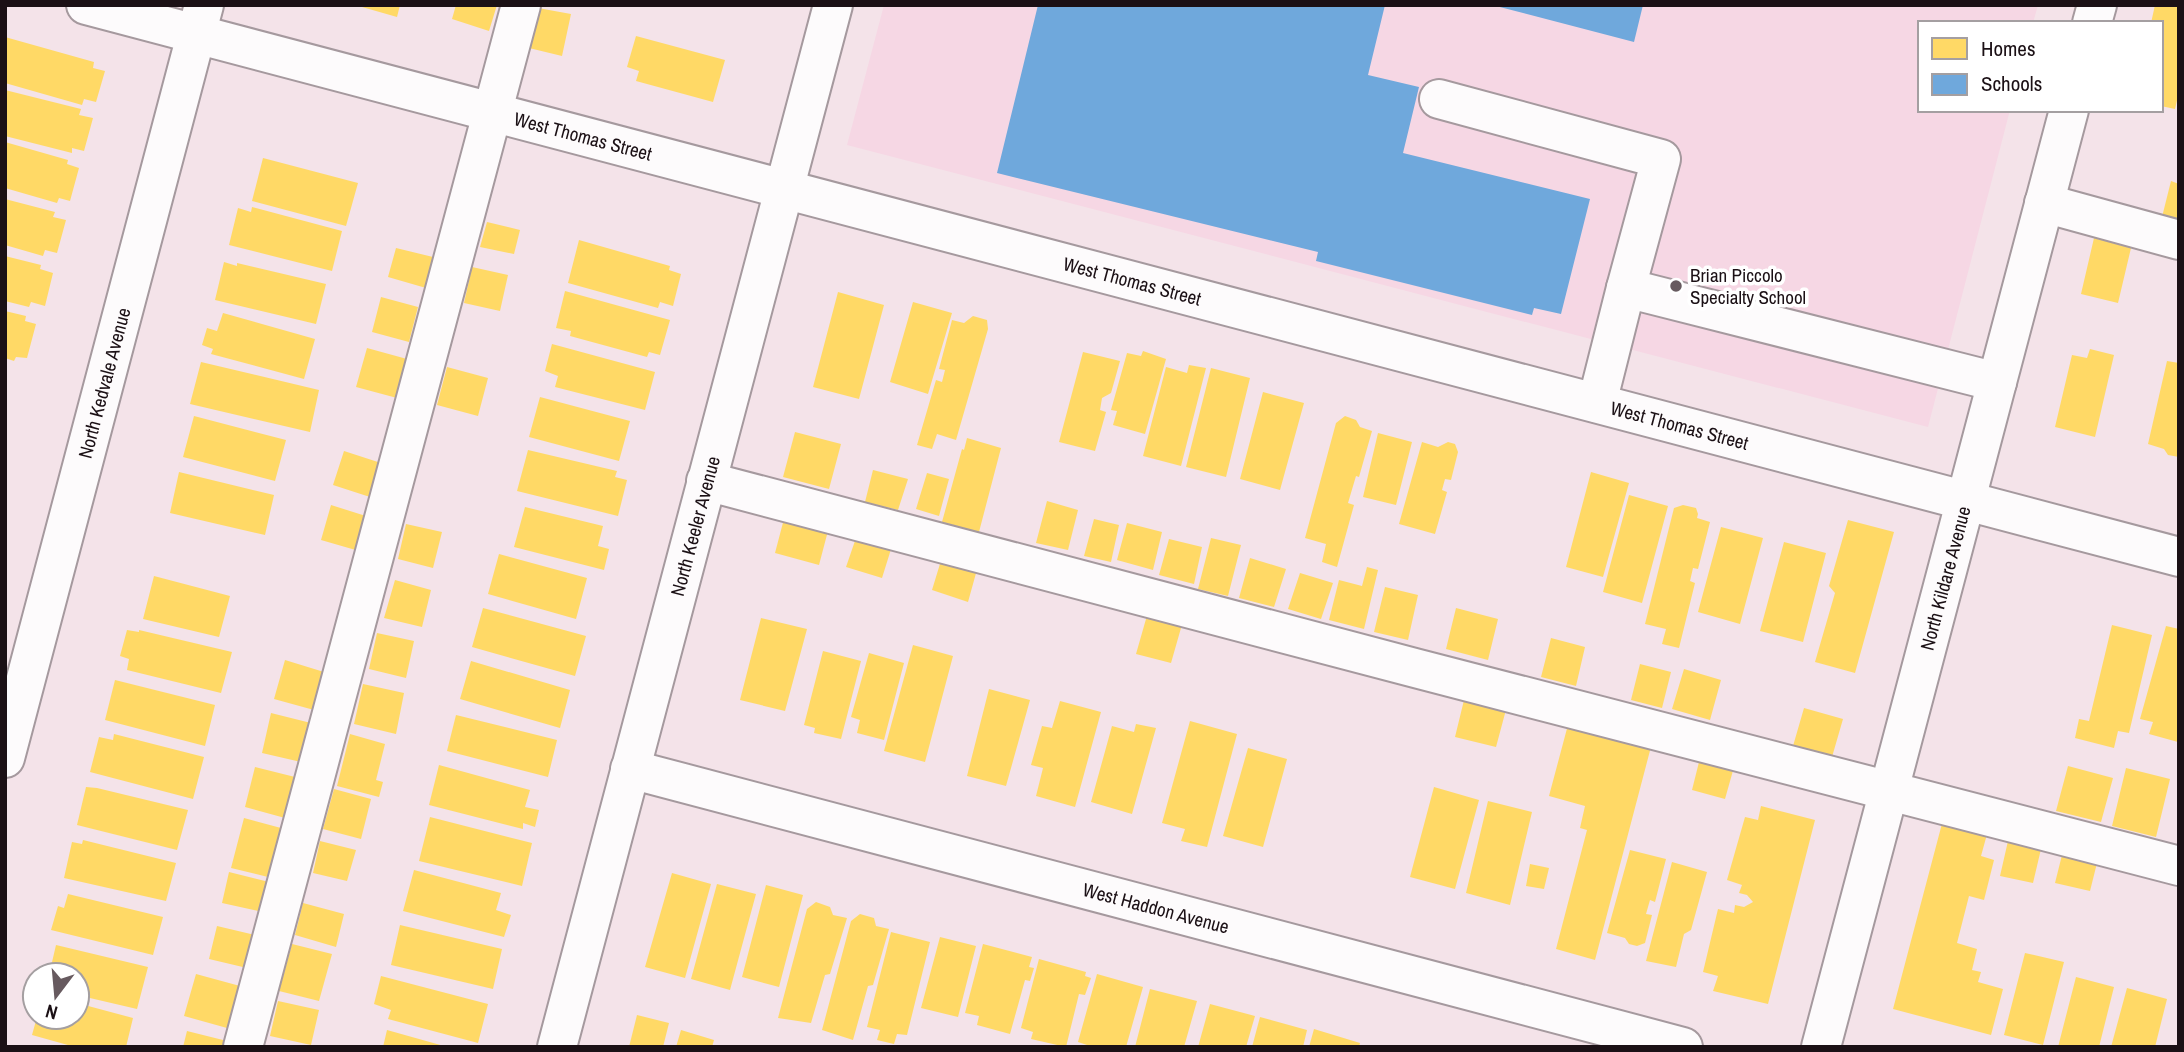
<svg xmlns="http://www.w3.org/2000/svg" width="2184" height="1052" font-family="'Archivo Narrow',sans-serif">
  <rect width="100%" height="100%" fill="#f4e3e9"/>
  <path fill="#f6d7e4" d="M884,5H2038L2033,23H1920V110H2010L1928,427L847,145Z"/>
  <path fill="#ffd966" d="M355,5H400L397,17Z
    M456,5H497L489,31L452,19Z
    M2155,5H2179V92L2175,109L2161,106V23H2151Z
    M538,8L571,14L562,56L529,48Z
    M636,36L725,60L713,102L636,81L639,71L627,67Z
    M5,37L94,62L93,68L105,71L96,102L84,99L82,105L5,83Z
    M5,90L81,109L79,115L93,118L84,151L72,148V153L5,136Z
    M5,142L68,160L67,164L79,168L70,201L59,198L57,203L5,188Z
    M263,158L358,183L346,226L252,201Z
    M2171,181L2179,184V221L2162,217Z
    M5,199L55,212L53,217L66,220L57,253L45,250L43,256L5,245Z
    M252,207L342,231L332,271L229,245L238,208L251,212Z
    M487,222L520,230L514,254L480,247Z
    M2094,238L2131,248L2118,303L2081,294Z
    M579,240L670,266L669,270L681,274L673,306L660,302L658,308L568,283Z
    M396,248L433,257L426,288L388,277Z
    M5,256L41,265L40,269L53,273L45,306L31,302L29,307L5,301Z
    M224,262L237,266V263L326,284L316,324L215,300Z
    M472,267L508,275L500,311L464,303Z
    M565,291L670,320L660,355L649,352L647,357L570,336L571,331L556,328Z
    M838,292L884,305L859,399L813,387Z
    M381,297L418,307L409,342L372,332Z
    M913,302L952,313L928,394L890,382Z
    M5,311L26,316L25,321L36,324L27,358L16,357L14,361L5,358Z
    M223,313L315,339L304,379L211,354L213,349L202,345L207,328L217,331Z
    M973,316L987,320L988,329L956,440L937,434L932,449L917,445L936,380L942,382L945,370L939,369L952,320L964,323Z
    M552,344L655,372L645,410L555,387L558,376L545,371Z
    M367,348L407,359L397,398L356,387Z
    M2090,349L2114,355L2095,437L2055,427L2072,355L2087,358Z
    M1143,351L1166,359L1145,434L1113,425L1117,411L1111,410L1127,353L1141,356Z
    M1083,352L1120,361L1111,393L1102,398L1100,410L1106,412L1095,451L1059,442Z
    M2167,361L2179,363V457L2168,455L2164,449L2148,444Z
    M201,362L319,390L310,432L190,404Z
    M1189,365L1206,368L1181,466L1143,456L1166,367L1187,373Z
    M447,367L488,378L478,416L437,405Z
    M1211,368L1250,378L1226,477L1186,467Z
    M1263,392L1304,403L1280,490L1240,479Z
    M540,397L630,421L619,461L529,437Z
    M194,416L286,440L275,481L183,457Z
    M1345,416L1356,420L1360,427L1372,431L1359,477L1356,476L1348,503L1354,505L1337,567L1322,562L1326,544L1305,538L1336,423Z
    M795,432L841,444L829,489L783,477Z
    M1378,433L1412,442L1396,505L1363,497Z
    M967,438L1001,448L979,532L942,522L962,449L964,450Z
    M1422,442L1438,447L1448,442L1455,444L1458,452L1451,480L1445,479L1442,490L1447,492L1435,534L1399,524Z
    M528,450L617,471L615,477L627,480L618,516L517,491Z
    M344,451L381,463L370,497L333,485Z
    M873,470L908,479L898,510L865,502Z
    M179,472L274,495L265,535L170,513Z
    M1591,472L1629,483L1603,577L1566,567Z
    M927,473L949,479L939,516L916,509Z
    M1629,495L1668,506L1642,603L1603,592Z
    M1047,501L1078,510L1068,550L1036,543Z
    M331,505L369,517L359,551L321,540Z
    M1683,505L1696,508L1698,514L1697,518L1710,522L1698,569L1693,568L1690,581L1695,583L1679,648L1662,644L1666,629L1645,624L1674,508Z
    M525,507L603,526L598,546L609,549L604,570L514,547Z
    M785,515L829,527L819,565L775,553Z
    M1094,519L1119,525L1111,562L1084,556Z
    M1848,520L1894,532L1855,673L1815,662L1835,593L1829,586Z
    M1127,523L1162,532L1153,570L1117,560Z
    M406,524L442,532L433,568L398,559Z
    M1721,527L1763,538L1740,624L1698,612Z
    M857,535L892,546L882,578L846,567Z
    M1211,538L1241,545L1228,596L1198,589Z
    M1169,539L1202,547L1194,584L1159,575Z
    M1784,542L1826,553L1803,642L1760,631Z
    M499,554L587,578L576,619L488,594Z
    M943,554L978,566L968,602L932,590Z
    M1250,558L1286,569L1274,607L1239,598Z
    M1367,567L1378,570L1364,629L1329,620L1339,580L1362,586Z
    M1300,573L1333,583L1321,619L1288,609Z
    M154,576L230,596L219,637L143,619Z
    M395,580L431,590L422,627L384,618Z
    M1385,587L1418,595L1408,640L1374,632Z
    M483,608L586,636L575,676L472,647Z
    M1456,608L1498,619L1488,660L1446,649Z
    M1148,612L1183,621L1171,663L1136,654Z
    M761,618L807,629L785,711L740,700Z
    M2112,625L2152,635L2129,733L2118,731L2114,748L2075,738L2079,719L2089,721Z
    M2166,626L2179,629L2178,742L2149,734L2153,722L2140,719Z
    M127,630L139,632V630L232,652L221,693L127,670L129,659L120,656Z
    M377,633L414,641L406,678L369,669Z
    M1551,638L1585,647L1576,686L1541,677Z
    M913,645L953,656L925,762L884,751Z
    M823,651L861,661L841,739L814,733L815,728L804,725Z
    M869,653L904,663L884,740L857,733L860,720L851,717Z
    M285,660L324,672L314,710L274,699Z
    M471,661L570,690L560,728L460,699Z
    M1640,664L1671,672L1662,708L1631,700Z
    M1684,669L1721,680L1710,720L1672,709Z
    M115,680L215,705L205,746L105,720Z
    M363,684L404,693L396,734L354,724Z
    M989,689L1030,700L1006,786L967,776Z
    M1465,696L1507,706L1496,747L1455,737Z
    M1060,701L1101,712L1075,807L1036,796L1043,768L1031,765L1042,726L1052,728Z
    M1804,708L1843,719L1832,757L1793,746Z
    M271,713L311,723L301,762L262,753Z
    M456,715L557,740L548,777L447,751Z
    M1190,721L1237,734L1207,847L1181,841L1185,829L1162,823Z
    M1569,721L1652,743L1595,960L1556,949L1587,830L1580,828L1585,806L1549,796Z
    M1136,724L1156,728L1132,814L1091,802L1112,726L1134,732Z
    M114,734L204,757L193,799L90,772L99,737L113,740Z
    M350,734L385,744L376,780L383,782L379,797L337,786Z
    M1248,748L1287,759L1263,847L1223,836Z
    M1700,758L1734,767L1725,799L1692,790Z
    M439,765L530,790L525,807L539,810L535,827L523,823V829L429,805Z
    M2068,766L2113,778L2101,822L2056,811Z
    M255,767L295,777L285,818L245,807Z
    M2126,768L2170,779L2156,837L2112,826Z
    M86,787L97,788L188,810L177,850L77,825Z
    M1434,787L1479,800L1455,889L1410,877Z
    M334,789L371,799L361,839L323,829Z
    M1488,801L1532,812L1510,905L1466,893Z
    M1761,806L1815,820L1768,1004L1713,991L1718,976L1703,972L1718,909L1734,913L1735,905L1744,907L1753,902L1747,895L1739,893L1742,885L1727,880L1745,817L1758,820Z
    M1944,816L1989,827L1981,856L1994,860L1984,900L1969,896L1957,943L1977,949L1972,970L1981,972L1978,982L2003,989L1991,1035L1893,1009Z
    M430,817L532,843L522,886L419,861Z
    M244,818L281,828L268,877L231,868Z
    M83,840L176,863L166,901L64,878L72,842L82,844Z
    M320,841L356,850L347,881L313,873Z
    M2008,841L2041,849L2033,883L2000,876Z
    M1630,850L1666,859L1655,902L1650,900L1646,914L1652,915L1645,943L1637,946L1629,944L1625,938L1607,933Z
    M2063,851L2098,859L2090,891L2055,883Z
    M1672,862L1707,872L1691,930L1684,934L1676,967L1646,961Z
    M1530,864L1549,868L1544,889L1526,886Z
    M414,870L501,893L496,910L511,915L504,937L403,911Z
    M229,872L269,882L263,912L222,903Z
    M672,873L711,884L685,978L645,967Z
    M717,884L756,894L730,990L691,979Z
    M766,885L803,895L779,987L742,977Z
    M68,894L163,917L153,955L51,930L58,906L64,908Z
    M816,902L830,907L833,915L847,918L830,974L825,975L811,1023L778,1018L807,909Z
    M303,903L344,914L336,947L295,935Z
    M860,914L874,918L876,926L889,929L873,985L868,986L853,1040L822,1030L851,921Z
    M400,925L502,949L493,989L391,965Z
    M217,926L255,935L247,968L209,959Z
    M891,932L930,942L907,1035L897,1034L894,1044L877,1040L880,1030L867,1027Z
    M940,937L976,946L958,1017L921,1008Z
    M292,944L332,954L319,1001L279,991Z
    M983,944L1032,957L1029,967L1034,968L1030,981L1025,980L1010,1034L977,1025L979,1016L965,1013Z
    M56,945L148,967L137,1009L77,995V975H49Z
    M2025,953L2064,962L2043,1045L2004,1035Z
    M1039,959L1086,972L1085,976L1091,978L1085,995L1079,994L1066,1047L1031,1039L1033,1032L1021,1028Z
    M196,974L240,986L227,1028L184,1016Z
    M1097,974L1143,987L1126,1047H1093L1078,1042Z
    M381,976L488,1004L478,1043L388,1019L391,1010L374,1004Z
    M2076,977L2114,987L2099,1047H2058Z
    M2127,988L2167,999L2155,1047H2111Z
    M1150,989L1197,1001L1184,1047H1135Z
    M278,1001L319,1010L311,1045L270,1036Z
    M77,1003L133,1018L126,1047H75L32,1035L37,1017H77Z
    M1210,1004L1255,1016L1246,1047H1198Z
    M637,1015L669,1023L663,1047H629Z
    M1260,1017L1307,1030L1303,1047H1252Z
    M1314,1029L1360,1043L1359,1047H1309Z
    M387,1030L444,1046V1047H383Z
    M681,1030L714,1040L712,1047H676Z
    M187,1031L227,1041L226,1047H183Z"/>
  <path fill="#6fa8dc" d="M1038,5H1385L1368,75L1419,87L1403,153L1590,199L1561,314L1534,308L1532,315L1316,261L1318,252L997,173Z
    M1492,5H1643L1634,42Z"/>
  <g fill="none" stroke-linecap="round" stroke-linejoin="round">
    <defs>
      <g id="minor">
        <path id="s1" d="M86,5L2179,557"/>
        <path d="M2092,23L2097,5"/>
        <path d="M1439,99L1661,159L1626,288"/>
        <path d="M2044,203L2179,240"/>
        <path d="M1597,403L1626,288L1997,382"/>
        <path d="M706,481L1415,668L2179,866"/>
        <path id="s2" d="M5,758L204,5"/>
        <path id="s3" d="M630,769L1683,1047"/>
        <path d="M243,1047L521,5"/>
        <path id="s4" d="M557,1047L833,5"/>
        <path id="s5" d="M1821,1047L2069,110"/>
      </g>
    </defs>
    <use href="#minor" stroke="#a5999e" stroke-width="42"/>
    <use href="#minor" stroke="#fdfbfc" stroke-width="38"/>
  </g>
  <circle fill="#675a5f" stroke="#fff" stroke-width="2.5" cx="1676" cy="286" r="7"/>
  <g text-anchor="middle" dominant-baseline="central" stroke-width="7" stroke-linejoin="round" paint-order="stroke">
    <g font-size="19" fill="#1b1015" stroke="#fff">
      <text stroke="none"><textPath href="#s1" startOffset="514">West Thomas Street</textPath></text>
      <text stroke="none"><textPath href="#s1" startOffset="1082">West Thomas Street</textPath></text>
      <text stroke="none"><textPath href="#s2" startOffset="388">North Kedvale Avenue</textPath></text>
      <text stroke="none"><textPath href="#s1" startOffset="1648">West Thomas Street</textPath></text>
      <text stroke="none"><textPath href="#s4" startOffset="539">North Keeler Avenue</textPath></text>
      <text stroke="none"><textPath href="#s5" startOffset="485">North Kildare Avenue</textPath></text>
      <text stroke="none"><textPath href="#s3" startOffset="544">West Haddon Avenue</textPath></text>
    </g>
    <g font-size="19" fill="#1b1015" stroke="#fff" text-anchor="start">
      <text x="1690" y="275">Brian Piccolo<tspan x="1690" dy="22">Specialty School</tspan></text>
    </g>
  </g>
  <rect width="2184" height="1052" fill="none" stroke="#1b1015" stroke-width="14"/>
  <rect x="1918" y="21" width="245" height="91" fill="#ffffff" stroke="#a49fa1" stroke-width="2"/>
  <rect x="1932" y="38" width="35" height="21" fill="#ffd966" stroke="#a49fa1" stroke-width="2"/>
  <text x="1981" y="56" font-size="21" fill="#1b1015">Homes</text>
  <rect x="1932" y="74" width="35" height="21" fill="#6fa8dc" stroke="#a49fa1" stroke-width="2"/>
  <text x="1981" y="91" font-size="21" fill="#1b1015">Schools</text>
  <g transform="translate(56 996) rotate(196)"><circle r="33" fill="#ffffff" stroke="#a49fa1" stroke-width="2"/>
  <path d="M0-5L12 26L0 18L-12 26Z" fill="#675a5f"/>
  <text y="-10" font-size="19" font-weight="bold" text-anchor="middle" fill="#1b1015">N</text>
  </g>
</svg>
